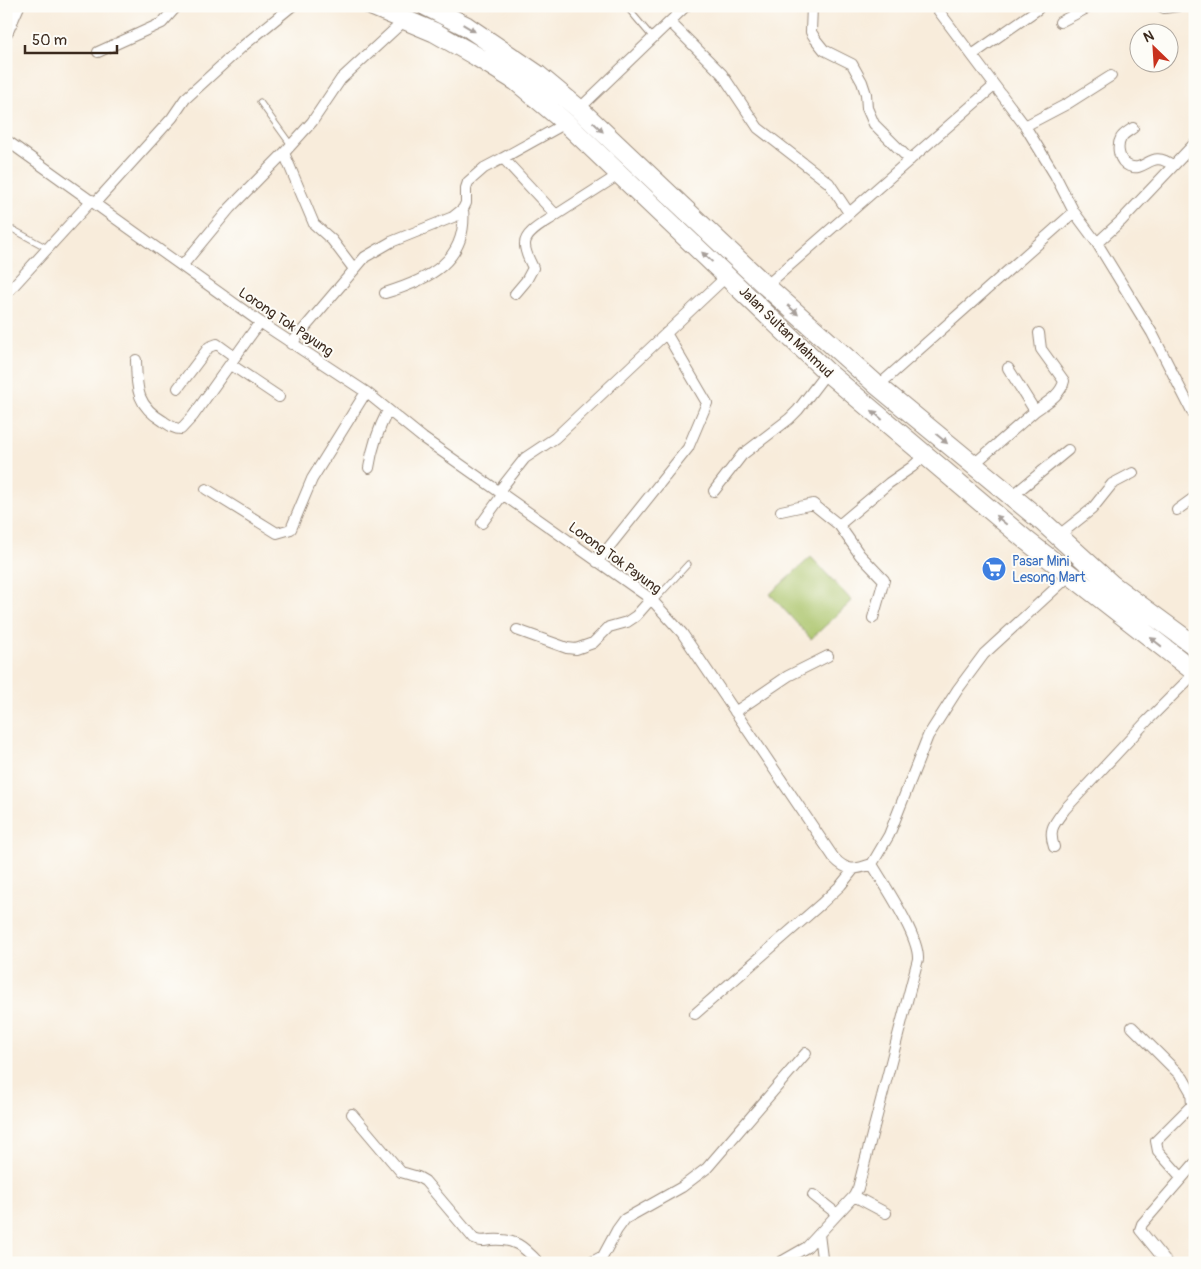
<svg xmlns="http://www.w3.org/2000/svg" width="1201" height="1269" font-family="Pangolin,sans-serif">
  <rect width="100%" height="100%" fill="#fdfcf7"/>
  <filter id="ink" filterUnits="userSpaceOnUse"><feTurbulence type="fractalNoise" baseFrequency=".02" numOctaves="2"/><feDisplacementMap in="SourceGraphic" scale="10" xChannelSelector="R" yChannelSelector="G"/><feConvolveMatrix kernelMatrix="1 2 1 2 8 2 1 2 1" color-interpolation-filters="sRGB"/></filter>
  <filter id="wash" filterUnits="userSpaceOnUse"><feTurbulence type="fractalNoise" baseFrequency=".0096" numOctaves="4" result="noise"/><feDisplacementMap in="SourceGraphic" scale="20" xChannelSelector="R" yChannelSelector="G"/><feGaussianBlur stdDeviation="1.12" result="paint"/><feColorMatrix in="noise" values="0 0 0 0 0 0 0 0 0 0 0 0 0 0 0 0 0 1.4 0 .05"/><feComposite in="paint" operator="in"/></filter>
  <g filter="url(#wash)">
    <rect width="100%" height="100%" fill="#f8ecdb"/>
    <path fill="#aac46a" stroke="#727744" d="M811,557L852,601L811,639L770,594Z"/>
  </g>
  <g filter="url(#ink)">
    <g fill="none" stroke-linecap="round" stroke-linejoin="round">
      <defs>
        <path id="lane" d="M626,6L653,38
          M260,102L291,145
          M14,230L49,249
          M654,601L688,564"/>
        <path id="street" d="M812,6L811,32L816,40L824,50L852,64L862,82L866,94L867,108L874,124L910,160
          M935,6L1025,126L1055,175L1074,212L1097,243L1152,333L1195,417
          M1160,6L1164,8L1178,6
          M670,22L722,74L758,128L829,183L849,213
          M1060,22L1091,6
          M98,52L162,23L177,6
          M972,55L1038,9
          M579,109L686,6
          M1025,126L1067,104L1111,76
          M1133,128C1129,131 1123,134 1121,138C1116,147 1119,162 1129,166C1146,173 1151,148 1173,166
          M6,140L260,322L366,392L423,438L651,599L682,633L834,858C847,872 855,870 872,864L889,835L928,736L958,689L984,654L1070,575
          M284,153L314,224L332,240L354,269
          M503,158L566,123
          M95,203L172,118L185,99L243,46L292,6
          M1097,243L1121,221L1195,143
          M182,266L230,208L284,153L312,122L341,79L406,19
          M766,286L994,86
          M385,293C428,280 468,261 463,209
          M6,294L92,200
          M515,294L526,281L533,268C530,261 525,253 525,245C524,232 547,222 556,215
          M291,344L365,257L391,242L453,217L463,209L466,203V188L468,182L484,168L503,158L556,215L620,174
          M136,360C137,389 136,405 163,421C169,425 174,429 181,429L193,416L260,322
          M230,364L279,397
          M878,386L1074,212
          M178,388L209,347L217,344L235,357
          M1035,411C1046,403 1061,395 1064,381L1041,349L1039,333
          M973,465L1035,411L1008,368
          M369,468C372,447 379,428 388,410
          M206,489L277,533L291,529L312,479L366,392
          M499,491L525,458L555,438L727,276
          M714,491L742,455L789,419L798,410L827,372
          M1012,496L1068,450
          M1177,510L1195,497
          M781,511L813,504L839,525L889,483L912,467L924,456
          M482,523L503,494
          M839,525L860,555L884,580L873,618
          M1058,536L1092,509L1112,484L1133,473
          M597,562L688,448L707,403L666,333
          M517,630L567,648L576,649L593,643L609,627L627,622L636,616L651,599
          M735,712L788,676L828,656
          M1054,847C1048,829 1054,824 1065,809L1147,721L1195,673
          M695,1014L821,904L841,885L853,870
          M1132,1027L1183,1078L1191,1092L1192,1105L1156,1141L1158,1151L1182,1178
          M352,1114L401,1172L418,1177L425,1181L474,1239C480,1242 484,1241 490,1240C515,1238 523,1246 539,1263
          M813,1195L837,1214
          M854,1196L886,1213
          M819,1234L822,1258L821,1263
          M590,1263L603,1256L617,1230L625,1219L682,1187L707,1168L806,1053
          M779,1263L807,1247L854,1196L858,1188L918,959C919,936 885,886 872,864
          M1167,1263L1140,1230L1142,1224L1194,1164"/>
        <path id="secondary" d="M6,31L17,6"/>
        <path id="highway" d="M372,6L434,32L476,56L516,81L566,123L827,372L1027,541L1195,672
          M426,6L466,26L538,75L579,109L766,286L878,386L1044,523L1112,585L1195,646"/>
      </defs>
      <use href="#lane" stroke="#9a8b7c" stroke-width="7"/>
      <use href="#street" stroke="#9a8b7c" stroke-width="12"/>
      <use href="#secondary" stroke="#9a8b7c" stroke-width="16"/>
      <use href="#highway" stroke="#9a8b7c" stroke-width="21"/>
      <use href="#lane" stroke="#fff" stroke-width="5"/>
      <use href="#street" stroke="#fff" stroke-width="10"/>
      <use href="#secondary" stroke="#fff" stroke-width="14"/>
      <use href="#highway" stroke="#fff" stroke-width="19"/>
    </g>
    <defs><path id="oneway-solid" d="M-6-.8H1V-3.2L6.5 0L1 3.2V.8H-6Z" transform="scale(1.25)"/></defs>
    <g fill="#a79f9a">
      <use href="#oneway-solid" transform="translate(469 28) rotate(31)"/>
      <use href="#oneway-solid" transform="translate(598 127) rotate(44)"/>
      <use href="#oneway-solid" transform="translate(707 257) rotate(-137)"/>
      <use href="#oneway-solid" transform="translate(793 310) rotate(42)"/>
      <use href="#oneway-solid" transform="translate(877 415) rotate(-139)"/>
      <use href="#oneway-solid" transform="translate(942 439) rotate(40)"/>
      <use href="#oneway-solid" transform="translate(1001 520) rotate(-140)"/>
      <use href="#oneway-solid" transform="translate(1156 642) rotate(-142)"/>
    </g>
  </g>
  <defs>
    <symbol id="supermarket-disc" viewBox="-11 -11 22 22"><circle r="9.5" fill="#3f7fe0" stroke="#fdfcf7"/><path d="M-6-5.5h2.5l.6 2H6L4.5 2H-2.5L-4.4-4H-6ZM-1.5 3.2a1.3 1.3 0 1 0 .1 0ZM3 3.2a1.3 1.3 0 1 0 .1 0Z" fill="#fff"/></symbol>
  </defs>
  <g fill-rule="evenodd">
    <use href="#supermarket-disc" x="980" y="555" width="28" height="28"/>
  </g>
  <g text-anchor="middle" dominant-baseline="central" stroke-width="4" stroke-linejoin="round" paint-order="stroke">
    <g font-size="14" fill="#3b2a1e" stroke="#fdfcf7">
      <text transform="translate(286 322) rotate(34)">Lorong Tok Payung</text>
      <text transform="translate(786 332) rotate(44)">Jalan Sultan Mahmud</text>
      <text transform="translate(615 558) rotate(36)">Lorong Tok Payung</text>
    </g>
    <g font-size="14" fill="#366cbe" stroke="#fdfcf7" text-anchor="start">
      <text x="1012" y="561">Pasar Mini<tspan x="1012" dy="16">Lesong Mart</tspan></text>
    </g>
  </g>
  <rect width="1201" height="1269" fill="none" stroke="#fdfcf7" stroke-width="25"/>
  <g transform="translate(1154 48) rotate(335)"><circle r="24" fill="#fdfcf7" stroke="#afa8a0"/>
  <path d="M0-4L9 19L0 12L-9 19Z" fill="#c8321e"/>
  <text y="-8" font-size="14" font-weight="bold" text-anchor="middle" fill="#3b2a1e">N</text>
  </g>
  <path d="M25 45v8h92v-8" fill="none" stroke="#3b2a1e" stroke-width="2.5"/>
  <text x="32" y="45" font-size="15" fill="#3b2a1e" stroke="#fdfcf7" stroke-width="4" paint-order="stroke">50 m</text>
</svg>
